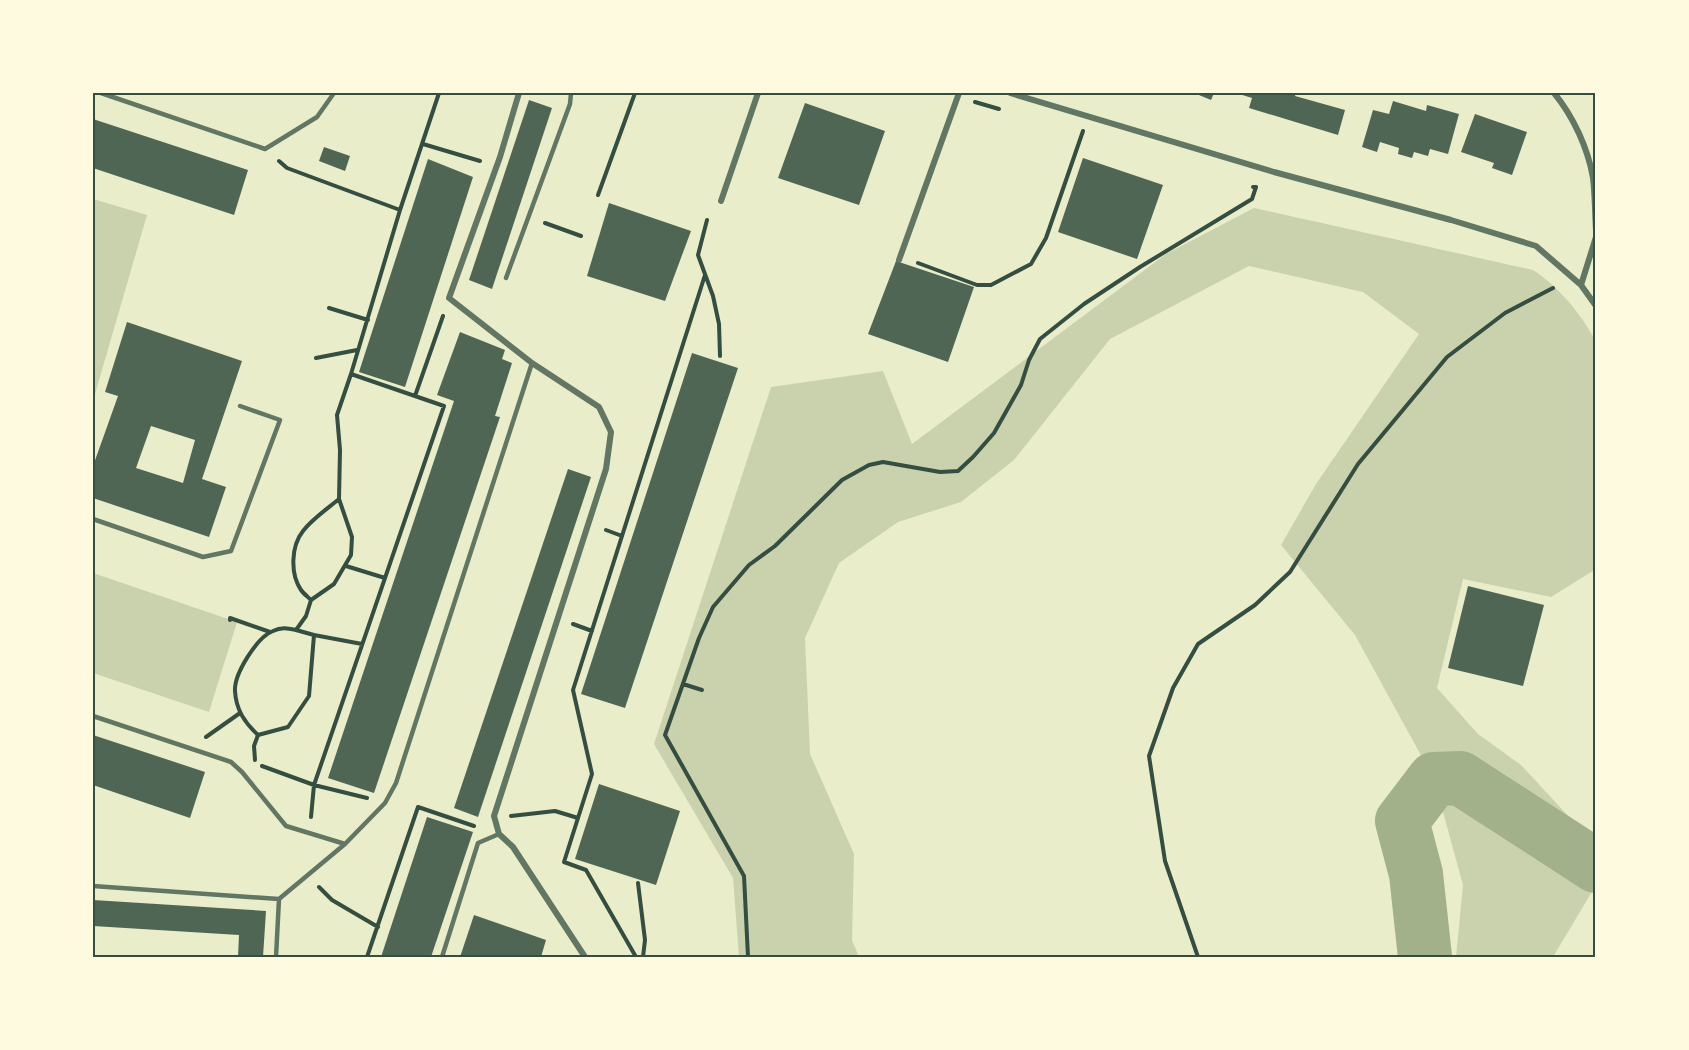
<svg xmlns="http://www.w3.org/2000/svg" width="1689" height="1050" font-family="'Roboto Condensed',sans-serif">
  <rect width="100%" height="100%" fill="#e9edc9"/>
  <path fill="#cad2ad" d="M93,199L147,215L93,401Z
    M1254,208L1533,270C1561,289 1579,312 1596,341V569L1551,597L1463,579L1437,688L1478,734L1521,765L1596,846V885L1553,957H1456L1463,885L1434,779L1355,635L1281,545L1316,484L1419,334L1363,292L1249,266L1110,339L1014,460L961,502L898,522L839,563L805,638L810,754L854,854L852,940L859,957H739L733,878L654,744L771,387L883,371L912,444L1166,254Z
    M93,573L237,622L209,712L93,673Z"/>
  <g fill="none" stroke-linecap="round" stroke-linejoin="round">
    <path stroke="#a3b18a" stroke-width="54" d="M1425,957L1416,874L1402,821L1434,779L1460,778L1596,866"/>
  </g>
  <path fill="#4f6655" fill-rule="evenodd" d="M1194,93H1214L1211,100Z
    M1236,93H1296L1295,96L1345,110L1338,135L1249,108L1252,98Z
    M529,100L552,108L492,289L469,280Z
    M1393,101L1426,111L1427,105L1459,114L1448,154L1430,149L1428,156L1414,152L1412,158L1398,154L1399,148L1380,142L1377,152L1362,147L1373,110L1389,114Z
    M805,103L885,131L859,205L778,178Z
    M1475,114L1527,132L1512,175L1492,168L1494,163L1461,152Z
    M93,119L248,170L234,215L93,168Z
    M324,147L350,156L345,171L319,161Z
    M1083,158L1163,185L1137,259L1058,232Z
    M428,159L473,177L405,387L359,372Z
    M609,203L691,231L665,301L587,276Z
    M896,261L974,287L948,362L868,334Z
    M127,322L242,361L202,479L226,487L209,537L93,498V466L118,396L105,392ZM151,426L195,440L183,483L136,468Z
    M460,332L505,350L502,359L512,363L495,416L500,417L374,793L328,778L454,401L437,395Z
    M692,353L738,368L625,708L581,694Z
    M568,469L591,477L478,817L454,808Z
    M1468,586L1544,605L1523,686L1448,668Z
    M93,735L205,772L190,818L93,785Z
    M599,784L680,811L656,885L575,859Z
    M427,817L473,832L431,957H381Z
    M93,900L266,911L263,957H238L239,935L93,926Z
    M474,915L546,940L541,957H460Z"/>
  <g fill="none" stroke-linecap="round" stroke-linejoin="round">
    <path stroke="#344e41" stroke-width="4" d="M975,102L999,109
      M423,144L480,161
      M279,161L287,168L400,210
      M598,195L635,93
      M707,220L698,255L713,296L719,324L720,356
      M545,223L581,236
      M918,263L977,285H991L1031,264L1046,238L1083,131
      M329,308L368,320
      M316,358L357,350
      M415,396L443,316
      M339,499C327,509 312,519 303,531C291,546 290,574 301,590C303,593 308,597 311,600L334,584L351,555L352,537L339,499L340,450L337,415L351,374
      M606,530L622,536
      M346,566L385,578
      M230,620V618L270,632
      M573,624L592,631
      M296,630L314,635
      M683,684L702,690
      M258,735C245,723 236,710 235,691C234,674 257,637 273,631C281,627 287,628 296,630L306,616L311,600
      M206,737L240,713
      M255,760L254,746L258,735L288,727L309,696L314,635L362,644
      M262,766L314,785L367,798
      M511,816L555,811L578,818
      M311,817L314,785L444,406L351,374L400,210L439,93
      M638,883L645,940L643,957
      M319,887L332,900L378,927
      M367,957L418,807L474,826
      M636,957L586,870L564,862L592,774L573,690L705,275
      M748,957L744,876L665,735L699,638L713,607L749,565L775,546L842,480L869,465L883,462L940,472L958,471L973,457L994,433L1021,385L1029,360L1040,339L1084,304L1140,267L1252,199L1256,187H1253
      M1198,957L1165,861L1149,756L1173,688L1198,644L1255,605L1290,572L1358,464L1447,357L1505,313L1553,288"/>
    <path stroke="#617663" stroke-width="4.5" d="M101,93L265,149L317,117L334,93
      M506,278L570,104L571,93
      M93,519L203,557L231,551L280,420L240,406
      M93,716L231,762L242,772L286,826L345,844L385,803L396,783L532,363
      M93,886L279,899L345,844
      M276,957L279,899
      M442,957L478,843L499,834"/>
    <path stroke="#617663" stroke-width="6" d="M519,93L500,157L449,298L532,363L599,407L611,432L606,469L494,816L499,834L513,847L585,957
      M1010,93L1274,172L1451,220L1536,246L1581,285L1596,306
      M1554,93C1573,116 1588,148 1593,178C1595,195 1595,213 1596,230
      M721,201L758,93
      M899,260L959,93
      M1581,285L1596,237"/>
  </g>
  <rect width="1689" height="1050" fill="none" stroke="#fefae0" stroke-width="189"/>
  <rect x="94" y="94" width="1500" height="862" fill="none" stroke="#344e41" stroke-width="2"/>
</svg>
